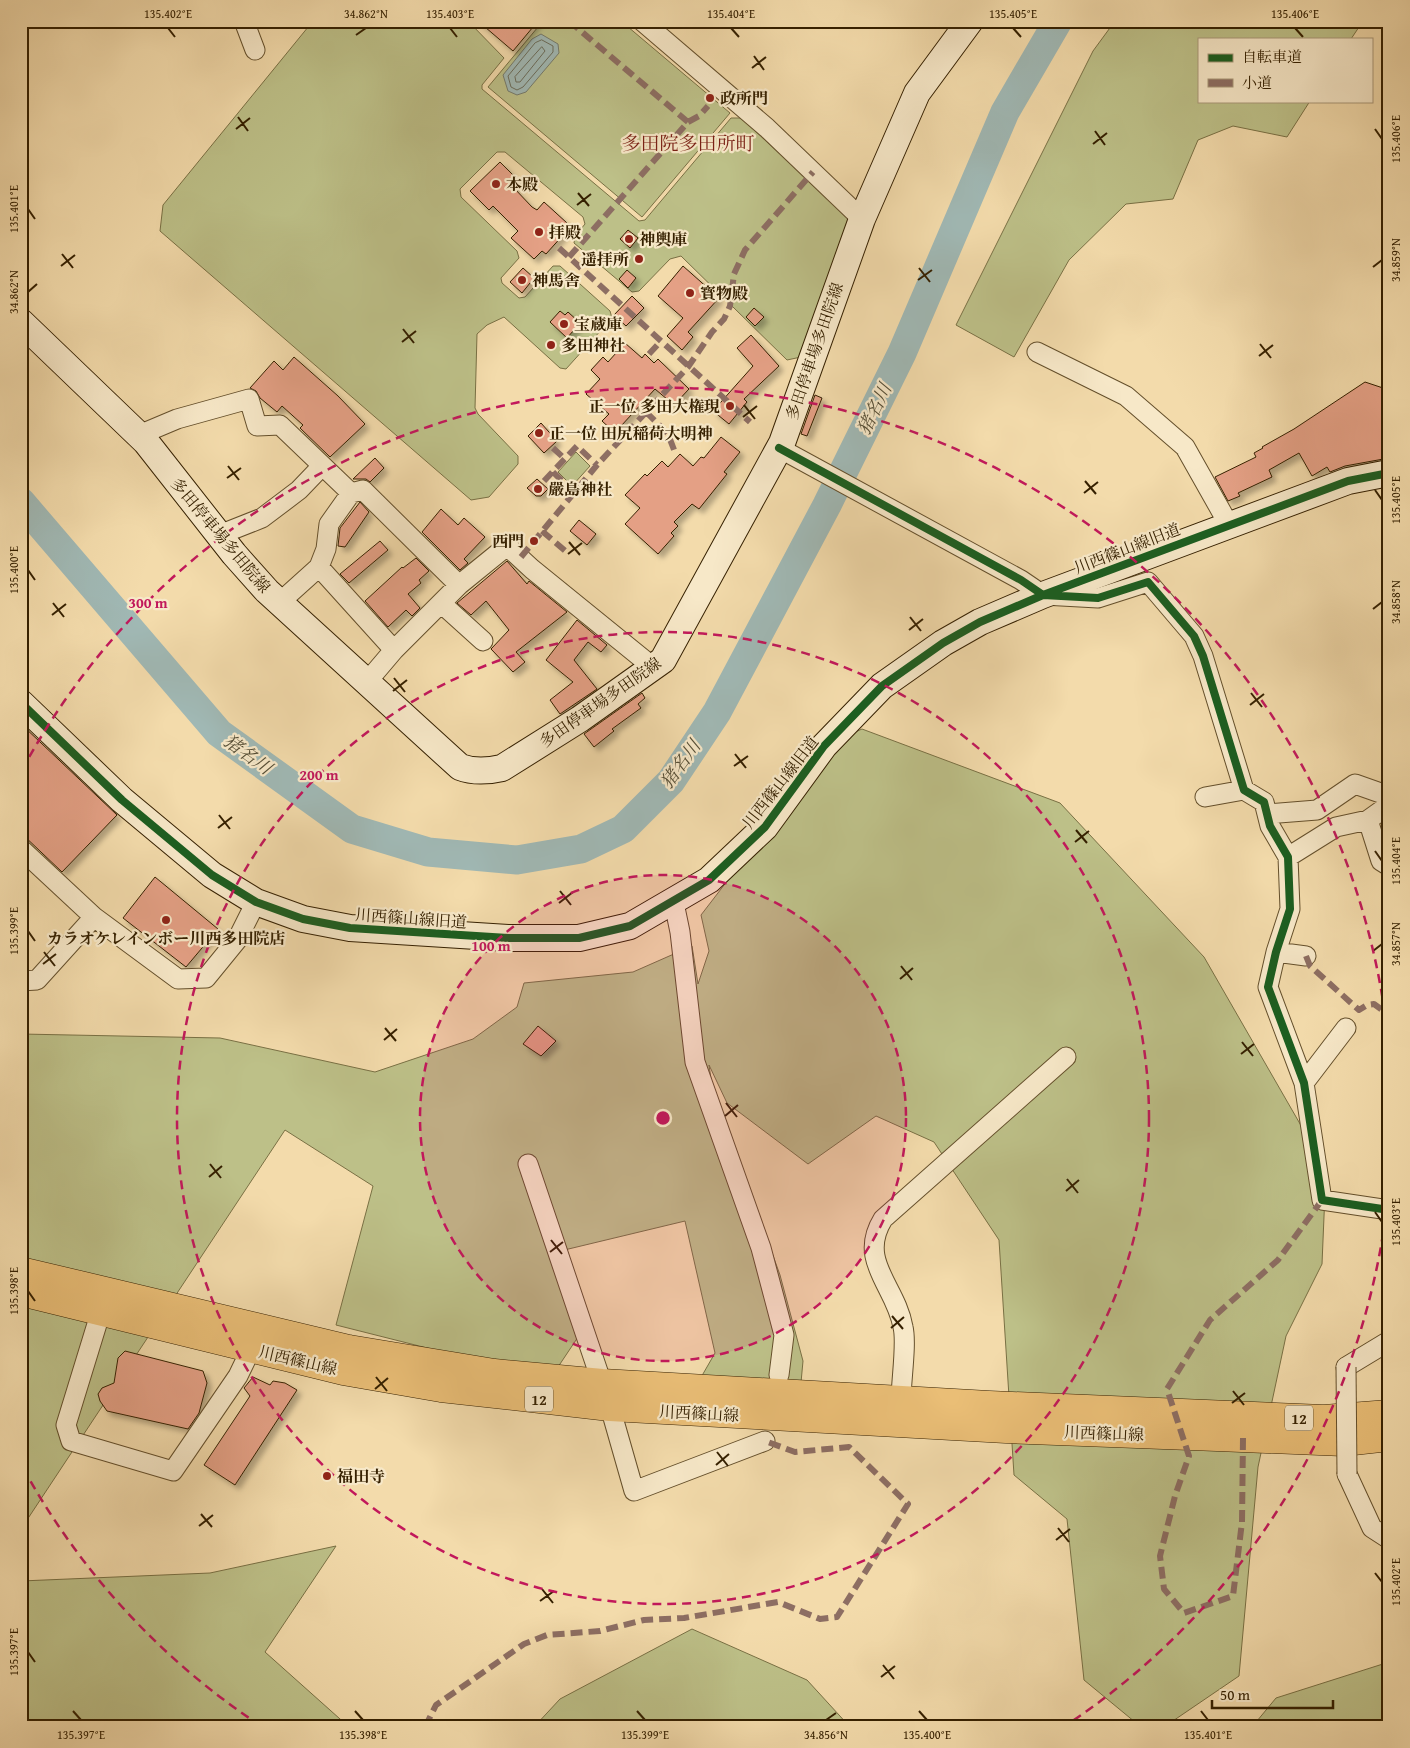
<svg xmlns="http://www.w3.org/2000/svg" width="1410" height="1748" font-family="'Gentium Book Plus','Noto Serif JP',serif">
  <defs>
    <filter id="shadow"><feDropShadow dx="4.5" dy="4.5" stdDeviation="2.5" flood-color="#0004"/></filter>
  </defs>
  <rect width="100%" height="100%" fill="#f3dbab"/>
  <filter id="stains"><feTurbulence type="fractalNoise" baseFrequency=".004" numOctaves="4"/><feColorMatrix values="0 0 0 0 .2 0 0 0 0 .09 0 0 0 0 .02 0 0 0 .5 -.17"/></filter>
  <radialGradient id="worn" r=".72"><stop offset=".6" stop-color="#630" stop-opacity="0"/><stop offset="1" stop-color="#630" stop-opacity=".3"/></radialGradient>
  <path fill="#bdc088" stroke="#797044" d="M313,21H468L504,58L482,85V89L639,221L645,220L731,118H741L847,215L850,225L801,357L787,360L681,256L670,259L639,291L632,292L574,243L575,236L585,224L583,217L505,152H497L460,189L461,197L517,251L519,258L501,278L502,283L519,298L525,297L553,266H560L610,311L612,318L566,369L560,368L504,317L487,325L477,334L475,408L478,414L518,456V464L489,497L471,500L160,231L163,205Z
    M543,21H621L730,113L642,217L488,87Z
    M1115,21H1363L1351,39H1199V101H1310L1287,137L1233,126L1198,140L1173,199L1126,204L1069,260L1014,357L956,325L1093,51Z
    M576,452L590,466L572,486L558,472Z
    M862,729L1060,803L1204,957L1326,1169L1322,1264L1286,1336L1258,1467L1239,1676L1164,1727H1141L1084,1680L1067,1519L1014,1475L999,1240L934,1142L876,1116L808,1164L727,1103L709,1065L712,1086L780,1275L803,1361L799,1404L688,1400L715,1353L685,1221L556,1252L580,1334L550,1379L336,1325L373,1186L285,1130L21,1529V1034L220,1038L375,1072L473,1039L517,1007L524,983L633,972L692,946L698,984L709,951L701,915L835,741Z
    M336,1546L265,1652L349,1727H21V1581L210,1573Z
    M692,1629L807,1680L850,1727H534L560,1699Z
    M1386,1663L1389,1666V1727H1252L1276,1698Z"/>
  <path fill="#a0b8b4" stroke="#757b6c" d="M541,34L558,44L559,53L526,92L517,95L508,91L503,75L532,39Z"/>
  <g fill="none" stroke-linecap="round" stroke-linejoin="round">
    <path stroke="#6a6c5a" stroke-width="1" d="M542,40L553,46V52L523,87L517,90L511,87L508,76L535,43Z
      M542,47L545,51L520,82H516L515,77Z"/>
    <path stroke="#a0b8b4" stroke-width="29" d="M21,502L219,733L352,829L428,852L517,860L581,849L623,829L671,781L717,712L827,505L902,353L1005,112L1058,21"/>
  </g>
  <path fill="#e4a085" stroke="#352000" filter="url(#shadow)" d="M478,21H538L513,51Z
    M500,162L519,181L513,187L532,207L537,210L544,202L567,223L560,231L564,234L546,254L542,251L534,259L511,238L518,231L493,206L489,210L470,191Z
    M628,230L638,238L630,248L620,239Z
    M683,266L719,298L688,332L693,337L682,350L667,336L683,318L658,296Z
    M523,268L534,278L522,293L510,282Z
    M627,270L636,278L628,288L619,279Z
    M632,296L644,308L626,326L614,315Z
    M754,308L764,317L755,326L746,317Z
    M560,311L565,315L568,312L580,323L567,338L550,322Z
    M751,335L779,366L744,399L747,402L729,424L713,411L753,366L737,348Z
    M625,343L642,358L645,354L654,363L658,359L689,389L674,405L655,389L621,426L619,424L613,431L602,421L609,414L586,394L600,379L591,370L603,357L608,362Z
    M294,357L338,396L365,424L330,457L300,428L303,425L282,406L277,412L260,398L256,391L250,388L274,361L283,370Z
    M1365,382L1389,390V458L1345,466L1330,472L1327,467L1312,476L1299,453L1269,470L1272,477L1238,493L1240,496L1228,501L1215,477L1256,457L1254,453L1263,448L1262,447L1294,429Z
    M815,395L822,398L807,436L801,434Z
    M541,423L557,441L544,453L528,436Z
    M721,437L740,452L724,472L727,474L699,509L692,504L674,522L678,526L671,533L674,536L658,554L625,524L640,508L625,495L645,474L647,476L662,461L668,467L680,454L693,466L701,457L704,458Z
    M375,458L384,468L370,482L366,479H353Z
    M537,479L548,489L541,496H536L527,488Z
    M360,502L369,512L345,547L338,546L340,528Z
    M441,509L458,525L464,518L485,537L464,559L468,563L460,570L422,532Z
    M579,520L596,534L587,545L570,531Z
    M380,541L388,550L349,583L340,574Z
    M416,558L429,571L419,580L421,583L408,594L420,608L412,616L406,610L388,627L365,601L402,567L403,568Z
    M507,561L527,584L529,581L567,612L516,652L525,662L513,672L491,649L509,630L486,601L471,615L457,603Z
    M577,620L607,645L601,652L588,642L574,660L597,689L560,714L550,700L573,682L546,660Z
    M642,693L645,698L638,704L641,708L612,729L614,731L594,747L584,734Z
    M21,724L117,815L62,872L21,833Z
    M155,877L218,929L186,967L123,918Z
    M538,1026L556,1041L541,1056L523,1044Z
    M125,1351L203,1371L207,1383L199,1413L188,1429L107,1411L100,1401L98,1394L102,1388L114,1383L118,1358Z
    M253,1377L270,1385L273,1381L285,1383L297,1390L235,1485L204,1465L250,1396L244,1388Z"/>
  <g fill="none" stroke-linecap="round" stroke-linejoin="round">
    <defs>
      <path id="street" d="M244,21L255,50
        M642,21L767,128L862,219
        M1037,352L1126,396L1185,447L1229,525
        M139,435L177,419L249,399L257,426L280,425L351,493L363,490L459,585
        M779,448L1021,580L1043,595L1098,598L1148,582L1194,636L1203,656L1244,790L1264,802L1270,826L1288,857L1290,909L1276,952L1268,987L1304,1083L1322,1200L1389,1210
        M219,535L262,518L299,490L322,466
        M319,567L394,650
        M279,603L319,567L326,549L329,524L351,493
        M442,604L483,641
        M366,683L394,650L459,585L507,546L532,569L654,668
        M1205,797L1244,790
        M1389,805L1368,820L1381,861L1389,866
        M1268,814L1317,810L1355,784L1389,796
        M21,849L94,917L178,979L206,978L237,940L256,902
        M1288,857L1336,827L1368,820
        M674,903L680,932L695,1062L761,1248L784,1335L779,1375
        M1276,952L1306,956
        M21,981L37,980L94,917
        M1304,1083L1346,1028
        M528,1164L610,1407L634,1491L765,1441
        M101,1311L66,1425L71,1441L173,1471L238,1376L251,1349
        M1346,1367L1389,1341
        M901,1400C901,1381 907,1343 903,1327C896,1286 857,1261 883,1219L1066,1057
        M1347,1474L1372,1528L1389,1539"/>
      <path id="secondary" d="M21,322L146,442L234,554L267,591L460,767C473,772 489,771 502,768L580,719L663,660L782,443L862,219L917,93L970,21
        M21,703L122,800L212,875L256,902L303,919L350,928L508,938H579L630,926L709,880L765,827L824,746L882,686L943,643L980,622L1043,595L1348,481L1389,473"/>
      <path id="primary" d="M21,1271L349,1349L494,1373L602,1383L989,1405L1324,1419L1389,1414
        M21,1292L343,1371L441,1388L610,1407L1006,1429L1217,1437L1344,1442L1389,1437"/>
    </defs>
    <use href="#street" stroke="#644f2b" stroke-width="21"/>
    <use href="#secondary" stroke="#352000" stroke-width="28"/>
    <use href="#primary" stroke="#352000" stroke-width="29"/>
    <use href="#street" stroke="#f7e8c8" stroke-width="19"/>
    <use href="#secondary" stroke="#f7e8c8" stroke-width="26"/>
    <use href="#primary" stroke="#eabe76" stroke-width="28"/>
    <defs>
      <path id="street-bridge" d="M1346,1367L1347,1474"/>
    </defs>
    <use href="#street-bridge" stroke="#644f2b" stroke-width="21" stroke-linecap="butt"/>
    <use href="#street-bridge" stroke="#f7e8c8" stroke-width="19"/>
    <path stroke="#8d6e63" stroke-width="6" stroke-dasharray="12 6" stroke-linecap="butt" d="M569,21L688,122L569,257
      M688,122L699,116L708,106
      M559,248L750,422
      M649,354L661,341
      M646,412L668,434L676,455
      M553,448L565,459
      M553,472L574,493
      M544,481L577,446L597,465
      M542,531L569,554
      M521,557L597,465L688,367L712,332L724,319L730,306L734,274L745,250L813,172
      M1306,956L1310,966L1359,1010L1367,1005L1374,1004L1385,1012L1389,1008
      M1243,1438L1242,1522L1233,1596L1184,1613L1164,1589L1160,1556L1175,1496L1189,1456L1167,1389L1210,1320L1278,1260L1322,1200
      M425,1727L436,1705L524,1644L547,1635L600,1631L644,1620L684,1618L778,1602L820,1619L837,1617L908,1504L849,1447L795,1452L765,1441"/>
    <defs>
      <path id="cycleway" d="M779,448L1021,580L1043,595L1098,598L1148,582L1194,636L1203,656L1244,790L1264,802L1270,826L1288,857L1290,909L1276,952L1268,987L1304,1083L1322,1200L1389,1210
        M21,703L122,800L212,875L256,902L303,919L350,928L508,938H579L630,926L709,880L765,827L824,746L882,686L943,643L980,622L1043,595L1348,481L1389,473"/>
    </defs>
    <use href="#cycleway" stroke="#f7e8c8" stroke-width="11"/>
    <use href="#cycleway" stroke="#1b5e20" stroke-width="8"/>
  </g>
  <path fill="none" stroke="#352000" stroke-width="2" d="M168,28L175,37M450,28L457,37M731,28L739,37M1013,28L1021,37M1295,28L1303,37M356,35L366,28M754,56L764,70M752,68L766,57M238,117L248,131M236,129L250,118M1375,129L1382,139M1095,131L1105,145M1093,144L1107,133M578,193L589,206M577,205L591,194M28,209L35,219M62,254L73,268M61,266L75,255M1373,267L1382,260M919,268L930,282M918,280L932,270M28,292L37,284M403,329L414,343M402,342L416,331M1260,344L1271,358M1259,356L1273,345M744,405L755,419M743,417L757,406M228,466L239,480M227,478L241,468M1085,481L1096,494M1375,490L1382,500M1084,493L1098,482M569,542L580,555M568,554L582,543M28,570L35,580M53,603L64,617M1373,609L1382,602M52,615L66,604M910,617L921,631M909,630L923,619M394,678L405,692M393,691L407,680M1251,693L1262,707M1250,705L1264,694M735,754L746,768M734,766L748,756M219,815L230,829M218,828L232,817M1076,830L1087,843M1075,842L1089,831M1375,851L1382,861M560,891L571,905M559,903L573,892M28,931L35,941M1373,951L1382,944M44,952L55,966M43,964L56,954M901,966L912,980M900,979L913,968M385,1028L396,1041M384,1040L397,1029M1242,1042L1253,1056M1241,1054L1254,1044M726,1103L737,1117M725,1116L738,1105M210,1164L221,1178M209,1177L222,1166M1067,1179L1078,1193M1066,1191L1079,1180M1375,1212L1382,1222M551,1240L562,1254M550,1252L563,1242M28,1291L35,1301M892,1316L903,1329M891,1328L904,1317M376,1377L387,1391M375,1389L388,1378M1233,1391L1244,1405M1232,1403L1245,1393M717,1452L728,1466M716,1465L729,1454M201,1514L212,1527M199,1526L213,1515M1058,1528L1069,1542M1056,1540L1070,1529M1375,1573L1382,1582M542,1589L553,1603M540,1601L554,1591M28,1652L35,1662M883,1665L894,1679M881,1677L895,1666M73,1711L81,1720M355,1711L363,1720M637,1711L645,1720M919,1711L927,1720M1201,1711L1208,1720M826,1720L836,1713"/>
  <circle cx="663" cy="1118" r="243" fill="#c2185b" fill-opacity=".12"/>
  <g fill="none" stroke="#c2185b" stroke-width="2.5" stroke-dasharray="9 6">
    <circle cx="663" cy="1118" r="243"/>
    <circle cx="663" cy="1118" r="486"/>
    <path d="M1389 1188A729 729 0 0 1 1065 1726M261 1726A729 729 0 0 1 22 1466M22 770A729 729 0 0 1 1389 1048"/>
  </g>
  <g fill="#8f2418" stroke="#f7e8c8" stroke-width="2">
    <circle cx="710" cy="98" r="5"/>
    <circle cx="496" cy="184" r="5"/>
    <circle cx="539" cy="232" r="5"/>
    <circle cx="629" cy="239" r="5"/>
    <circle cx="639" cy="259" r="5"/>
    <circle cx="522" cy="280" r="5"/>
    <circle cx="690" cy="293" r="5"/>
    <circle cx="564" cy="324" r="5"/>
    <circle cx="551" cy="345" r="5"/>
    <circle cx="730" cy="406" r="5"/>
    <circle cx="539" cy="433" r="5"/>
    <circle cx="538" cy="489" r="5"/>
    <circle cx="534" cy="541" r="5"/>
    <circle cx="166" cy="920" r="5"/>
    <circle cx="327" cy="1476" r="5"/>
  </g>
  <g text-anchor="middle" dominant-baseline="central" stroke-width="4.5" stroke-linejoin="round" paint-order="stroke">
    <g fill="#f7e8c8" stroke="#6f5c3c" stroke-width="1">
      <rect x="525" y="1386.5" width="28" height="25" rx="4"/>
      <rect x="1285" y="1405.5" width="28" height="25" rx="4"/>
    </g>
    <g font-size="15" font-weight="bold" fill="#352000">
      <text x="539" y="1399">12</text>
      <text x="1299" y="1418">12</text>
    </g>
    <g font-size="16" font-weight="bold" fill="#352000" stroke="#f7e8c8" text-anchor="start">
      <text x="720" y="98">政所門</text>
      <text x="506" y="184">本殿</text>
      <text x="549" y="232">拝殿</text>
      <text x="639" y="239">神輿庫</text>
      <text x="629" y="259" text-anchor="end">遥拝所</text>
      <text x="532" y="280">神馬舎</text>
      <text x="700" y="293">寳物殿</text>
      <text x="574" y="324">宝蔵庫</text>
      <text x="561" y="345">多田神社</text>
      <text x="720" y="406" text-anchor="end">正一位 多田大権現</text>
      <text x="549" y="433">正一位 田尻稲荷大明神</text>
      <text x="548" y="489">嚴島神社</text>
      <text x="524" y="541" text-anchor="end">西門</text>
      <text x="166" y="938" text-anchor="middle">カラオケレインボー川西多田院店</text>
      <text x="337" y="1476">福田寺</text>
    </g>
    <g font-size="16" fill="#352000" stroke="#f7e8c8">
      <text transform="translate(814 351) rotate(-71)">多田停車場多田院線</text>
      <text transform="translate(221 535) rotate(50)">多田停車場多田院線</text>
      <text transform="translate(1127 548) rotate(-21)">川西篠山線旧道</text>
      <text transform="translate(600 702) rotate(-35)">多田停車場多田院線</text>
      <text transform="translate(780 782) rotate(-52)">川西篠山線旧道</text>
      <text transform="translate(411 918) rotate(4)">川西篠山線旧道</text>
      <text transform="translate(298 1360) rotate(13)">川西篠山線</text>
      <text transform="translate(699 1413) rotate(3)">川西篠山線</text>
      <text transform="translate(1104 1433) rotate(2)">川西篠山線</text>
    </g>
    <g font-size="18" font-style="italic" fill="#554e36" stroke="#f7e8c8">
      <text transform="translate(874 409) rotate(-64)">猪名川</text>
      <text transform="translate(248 754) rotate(36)">猪名川</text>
      <text transform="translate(680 764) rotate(-54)">猪名川</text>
    </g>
    <g font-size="19" fill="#7a1f14" stroke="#f7e8c8">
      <text x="688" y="143">多田院多田所町</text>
    </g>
  </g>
  <circle cx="663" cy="1118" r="8" fill="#c2185b" stroke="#f7e8c8" stroke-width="2.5"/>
  <g font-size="15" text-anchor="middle" font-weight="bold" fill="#c2185b" stroke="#f7e8c8" stroke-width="4.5" stroke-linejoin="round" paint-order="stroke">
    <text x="148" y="608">300 m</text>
    <text x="319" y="780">200 m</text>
    <text x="491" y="951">100 m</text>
  </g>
  <rect width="1410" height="1748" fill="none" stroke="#f3dbab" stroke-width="55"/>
  <rect x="1198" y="38" width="175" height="65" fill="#f7e8c8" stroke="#a99878"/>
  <rect x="1208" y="54" width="25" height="8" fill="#1b5e20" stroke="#a99878"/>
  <text x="1242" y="62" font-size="15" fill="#352000">自転車道</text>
  <rect x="1208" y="79" width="25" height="8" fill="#8d6e63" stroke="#a99878"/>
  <text x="1242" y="88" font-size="15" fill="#352000">小道</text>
  <path d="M1212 1700v8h121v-8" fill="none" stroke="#352000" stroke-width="2.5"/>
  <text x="1220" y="1700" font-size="15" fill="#352000" stroke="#f7e8c8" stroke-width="4" paint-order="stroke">50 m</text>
  <rect x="28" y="28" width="1354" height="1692" fill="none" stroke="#352000" stroke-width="2"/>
  <g font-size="12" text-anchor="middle" fill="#352000">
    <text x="168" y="18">135.402°E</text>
    <text x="366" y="18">34.862°N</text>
    <text x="450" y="18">135.403°E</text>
    <text x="731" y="18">135.404°E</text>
    <text x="1013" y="18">135.405°E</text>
    <text x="1295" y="18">135.406°E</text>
    <text transform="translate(1396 139) rotate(-90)" y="4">135.406°E</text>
    <text transform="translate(14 209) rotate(-90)" y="4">135.401°E</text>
    <text transform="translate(1396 260) rotate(-90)" y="4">34.859°N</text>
    <text transform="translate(14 292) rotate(-90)" y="4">34.862°N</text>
    <text transform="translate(1396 500) rotate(-90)" y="4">135.405°E</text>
    <text transform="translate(14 570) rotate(-90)" y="4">135.400°E</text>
    <text transform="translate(1396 602) rotate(-90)" y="4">34.858°N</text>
    <text transform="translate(1396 861) rotate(-90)" y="4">135.404°E</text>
    <text transform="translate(14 931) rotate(-90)" y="4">135.399°E</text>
    <text transform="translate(1396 944) rotate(-90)" y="4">34.857°N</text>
    <text transform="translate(1396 1222) rotate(-90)" y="4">135.403°E</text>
    <text transform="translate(14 1291) rotate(-90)" y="4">135.398°E</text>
    <text transform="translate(1396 1582) rotate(-90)" y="4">135.402°E</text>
    <text transform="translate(14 1652) rotate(-90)" y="4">135.397°E</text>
    <text x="81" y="1739">135.397°E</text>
    <text x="363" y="1739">135.398°E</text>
    <text x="645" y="1739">135.399°E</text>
    <text x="826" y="1739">34.856°N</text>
    <text x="927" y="1739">135.400°E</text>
    <text x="1208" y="1739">135.401°E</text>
  </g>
  <rect width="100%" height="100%" filter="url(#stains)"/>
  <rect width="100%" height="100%" fill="url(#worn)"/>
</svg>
